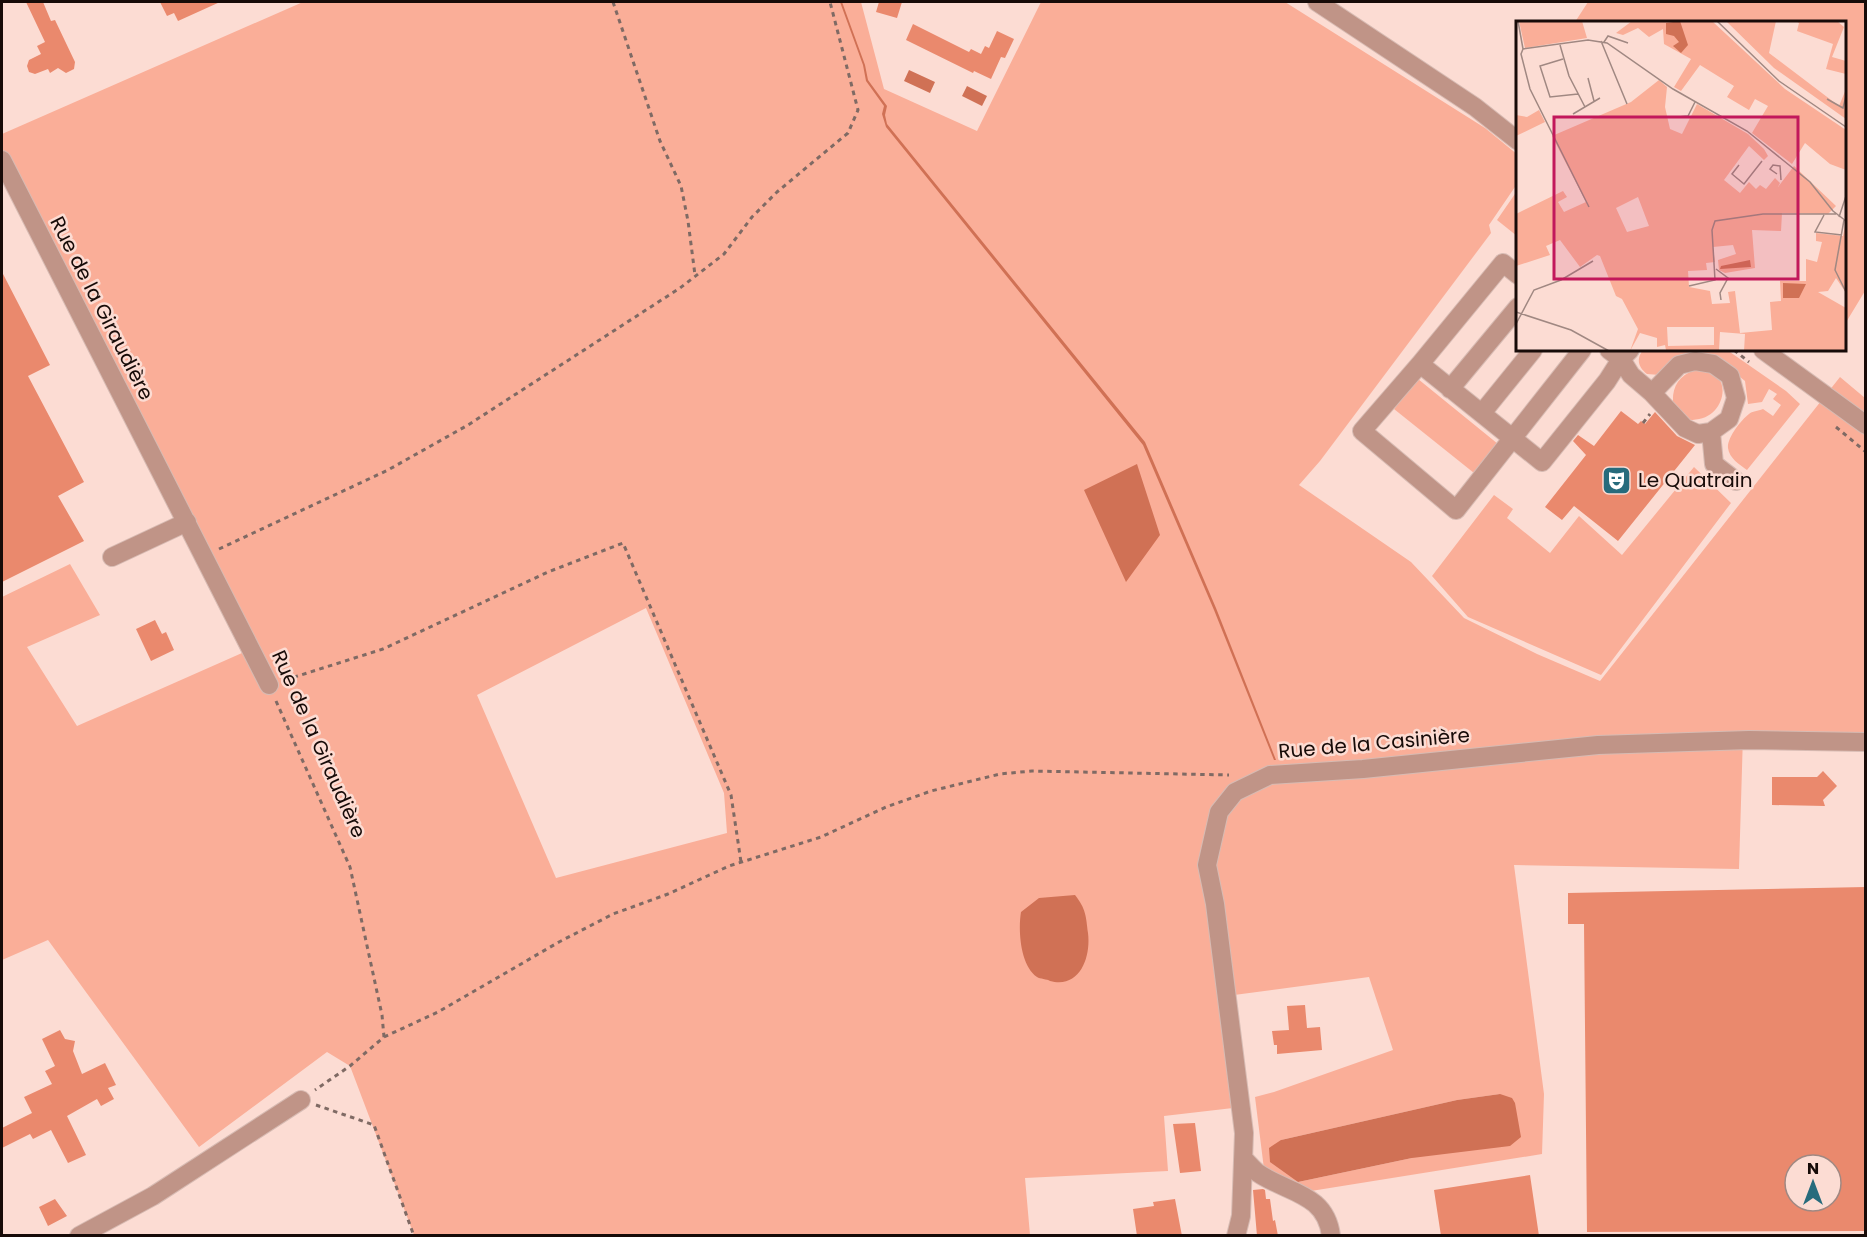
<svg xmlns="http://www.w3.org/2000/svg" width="1867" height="1237" font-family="Poppins,sans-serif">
  <rect width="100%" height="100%" fill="#fcdcd3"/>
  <path fill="#faae98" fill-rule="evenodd" d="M303,2H861L884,89L977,131L1041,2H1285L1485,128L1518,155L1517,184L1489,225L1491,233L1320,461L1299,485L1411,562L1464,618L1537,654L1600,681L1840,377L1865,398V736L1743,735L1739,869L1514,865L1544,1094L1542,1154L1311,1191L1264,1169L1255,1097L1274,1092L1393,1050L1369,977L1219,997L1233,1108L1164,1116L1168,1171L1025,1178L1030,1235H414L350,1066L327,1052L199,1147L48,940L2,960V597L70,564L100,615L27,647L77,726L242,653L2,179V134ZM646,608L724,793L727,833L556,878L477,695ZM1500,1094L1412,1158L1298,1182L1281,1140L1457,1100Z
    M1588,2H1865V291L1845,324L1844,22H1575Z
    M1517,191V236L1497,220Z
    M1643,350H1727L1786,391L1800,404L1747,470C1740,465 1729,458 1728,448C1727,438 1741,420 1749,414C1752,411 1758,411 1763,409L1773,416L1781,405L1773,399L1777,394L1769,389L1762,402L1748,404L1745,381L1713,355L1660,375L1647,374C1638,367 1636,359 1643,350Z
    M1695,370C1699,370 1705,369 1709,371C1735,380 1722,427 1684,419L1673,404C1672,387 1678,376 1695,370Z
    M1418,379L1498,444L1474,473L1394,409Z
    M1694,467L1731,503L1601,675L1468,617L1432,576L1494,495L1513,509L1507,518L1550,553L1579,516L1622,555Z"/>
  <path fill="#d07155" d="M840,2H842L865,65L868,80L887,106L885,115L887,124L1145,442L1216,608L1276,760H1274L1214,610L1143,445L886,127L882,114L884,106L866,81L863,65Z
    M909,70L935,82L930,93L904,81Z
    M967,86L987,96L982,106L962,96Z
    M1137,464L1160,535L1126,582L1084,490Z
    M1075,895C1086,909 1086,916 1088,933C1091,957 1080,989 1050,981C1047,979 1040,979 1037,977C1020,965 1018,930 1021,912L1039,898Z
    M1500,1094L1512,1098L1515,1103L1521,1137L1510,1146L1412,1158L1298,1182L1270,1162L1269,1148L1281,1140L1457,1100Z"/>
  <path fill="#ea896d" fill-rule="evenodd" d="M26,2H43L51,21L55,20L75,62L74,69L66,73L58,68L50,73L48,69L35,74L29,72L27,66L29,60L41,54L37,46L45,42Z
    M160,2H220L178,21L174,13L167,16Z
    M879,2H902L897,18L876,12Z
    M913,24L969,52L971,49L981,54L985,46L989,48L997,31L1014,39L1005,58L1001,57L991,79L974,71L973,73L906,40Z
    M2,272L50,365L28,376L84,482L58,496L84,541L2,582Z
    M1621,411L1638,424L1641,421L1645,424L1655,412L1677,436L1695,445L1618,541L1574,506L1562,520L1545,507L1586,455L1573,441L1578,435L1594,446Z
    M155,620L162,634L166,632L174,650L151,661L136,629Z
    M1823,771L1837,786L1823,800L1825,806L1772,805V777H1817Z
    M1866,887V1231L1587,1232L1584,924H1568V893ZM1795,1165H1831V1201H1795Z
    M1305,1005L1307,1028L1320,1027L1322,1050L1277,1054V1045H1274L1272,1031L1289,1030L1287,1006Z
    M60,1030L65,1039L75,1041L73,1051L82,1074L105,1063L116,1085L108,1088L114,1099L101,1106L97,1099L67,1116L86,1155L68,1163L51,1130L33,1139L30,1134L2,1148V1128L32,1113L24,1097L52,1084L45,1071L55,1066L42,1039Z
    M1195,1123L1201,1171L1180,1173L1173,1124Z
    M1530,1175L1539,1236H1441L1434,1190Z
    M1263,1189L1265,1190L1266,1199H1270L1273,1221L1275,1220L1278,1236H1257L1253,1190Z
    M55,1199L67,1216L48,1226L39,1207Z
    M1175,1199L1182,1236H1137L1133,1209L1154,1206L1153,1202Z"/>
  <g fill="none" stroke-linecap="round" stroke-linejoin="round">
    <defs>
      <path id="minor" d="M1317,2L1475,107L1518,141
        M2,160L269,685
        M1518,275L1503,263L1420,364L1542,462L1607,381L1621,359L1609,350
        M1630,350L1621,359L1631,375L1652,393
        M1763,350L1866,425
        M1420,364L1362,431L1456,510L1582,350
        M1450,389L1518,307
        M1482,413L1533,350
        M1711,432L1698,434L1685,428L1652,393L1679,365L1695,361L1713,364L1730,376L1736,398L1729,419L1711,432L1714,464L1736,481
        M112,557L187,522
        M1244,1159C1249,1164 1253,1169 1258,1173C1287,1193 1326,1193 1331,1236
        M79,1236L153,1196L301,1100
        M1236,1236L1241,1216L1244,1133L1215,904L1207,865L1219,812L1235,792L1270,775L1363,769L1598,745L1749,740L1866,742"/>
    </defs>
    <use href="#minor" stroke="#d7bbb3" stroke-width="20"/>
    <path stroke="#7f6a64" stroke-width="3" stroke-dasharray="4.5 4.5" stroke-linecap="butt" d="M613,2L660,141L681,186L688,221L695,275
      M1734,350L1749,362
      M1643,423L1650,414
      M1836,427L1866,452
      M219,549L388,470L468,425L680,288L724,254L752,217L777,192L848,133L858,110L830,2
      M285,680L383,649L548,572L623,543L731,795L741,862
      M276,701L350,867L382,1015L384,1037L350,1066L315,1090
      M384,1037L438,1012L559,942L613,914L668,894L729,866L821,837L886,807L931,791L1000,774L1032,771L1229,775
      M316,1105L374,1125L414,1236"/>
    <use href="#minor" stroke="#c09487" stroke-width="18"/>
  </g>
  <defs>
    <symbol id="theatre-square" viewBox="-11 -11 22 22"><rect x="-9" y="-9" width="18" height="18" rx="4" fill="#276b7c" stroke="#fcdcd3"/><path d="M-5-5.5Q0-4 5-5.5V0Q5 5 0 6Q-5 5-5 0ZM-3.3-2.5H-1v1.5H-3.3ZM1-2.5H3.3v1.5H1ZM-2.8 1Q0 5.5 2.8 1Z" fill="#fff"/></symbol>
  </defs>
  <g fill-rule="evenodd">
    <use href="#theatre-square" x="1600" y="464" width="33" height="33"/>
  </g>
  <g text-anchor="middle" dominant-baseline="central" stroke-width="5" stroke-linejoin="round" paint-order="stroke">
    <g font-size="20" fill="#170b08" stroke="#fcdcd3">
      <text transform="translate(102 308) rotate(63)">Rue de la Giraudière</text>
      <text transform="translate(1374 743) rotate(-5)">Rue de la Casinière</text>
      <text transform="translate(319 744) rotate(66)">Rue de la Giraudière</text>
    </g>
    <g font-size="20" fill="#170b08" stroke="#fcdcd3" text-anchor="start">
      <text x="1638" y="480">Le Quatrain</text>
    </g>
  </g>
  <g transform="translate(1516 21)">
    <rect width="330" height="330" fill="#fcdcd3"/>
    <path d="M3,0H66L71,17L9,27ZM116,0H196L269,68L330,109V149L314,143L289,122L276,143L236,112L252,85L239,78L233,89L211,76L218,65L184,44L165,70L158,66L175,38L148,23L147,8L133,16L122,7L107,14L100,12ZM210,0H260L253,32L323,85L330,68V98L258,47ZM280,0H321L328,6L316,36L330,40V53L310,48L317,23L281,10L283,2ZM143,59L151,66L149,86L154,108L166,113L181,83L232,113L248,128L252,135L248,139L233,125L208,159L224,172L233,161L240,168L244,164L250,168L259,157L264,162L262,166L278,145L320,185L312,193L266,192L265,210L236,209L239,247L209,252L203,249L202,239L220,233L217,224L197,226L199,241L190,242L191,249L172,250L173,266L194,270L196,283L214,282L212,271L219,270L224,312L256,309L254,281L265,280L264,260H290V238L301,241L306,221L300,220V212L327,215L330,201V272L320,257L312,270L302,271L330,287L329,330H228L229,313L204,311L203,330L150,329L149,324L141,326V317L124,312L114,330L122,308L106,278L100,275L84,235L81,234L64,246L44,219L30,225L34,234L0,245V193L47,170L51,176L42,181L48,191L70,181L36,115L115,81ZM122,176L133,205L111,211L100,187ZM151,306H198V324L152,325ZM23,89L29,101L0,115V94L11,96Z" fill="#faae98" fill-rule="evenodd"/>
    <path d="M164,0L172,24L165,32L157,25L163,21L158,15L150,13V2ZM234,239L235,246L204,248L205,245ZM267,262L290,263L283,277H267Z" fill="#d07155"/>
    <path fill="none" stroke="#a08882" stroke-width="1.5" d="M2,0L7,28M201,0L263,60L330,106M85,20L111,83M88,21L92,15L112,22M44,24L53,55L69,86M7,28L72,19L91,22L157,68L231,110L294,161L317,190L330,200M7,28L5,33L14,68L73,186M47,38L24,45L34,76L62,73M72,57L78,80M311,78L327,87L330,75M57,93L84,77M162,96L172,95L179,81M223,144L216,153L228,163L246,140M261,153L254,148L257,144L264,145L265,159M308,194L299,211L326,214M323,196L330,175M328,199L319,249L330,271M200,248L212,257L204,272L205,279M173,265L199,259L196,209L199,200L247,193H320M0,291L55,309L93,330M0,303L18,269L45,259L77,240"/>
    <path fill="#c2185b" fill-opacity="0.15" stroke="#c2185b" stroke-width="3" d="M38,96H282V258H38Z"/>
    <rect width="330" height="330" fill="none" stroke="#170b08" stroke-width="3"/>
  </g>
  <rect width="1867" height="1237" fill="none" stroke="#170b08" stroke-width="6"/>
  <g transform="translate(1813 1183)"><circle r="28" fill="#fcdcd3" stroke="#a08882" stroke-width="1.5"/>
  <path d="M0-4.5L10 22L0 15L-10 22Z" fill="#276b7c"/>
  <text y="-9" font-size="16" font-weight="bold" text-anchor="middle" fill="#170b08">N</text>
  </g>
</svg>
